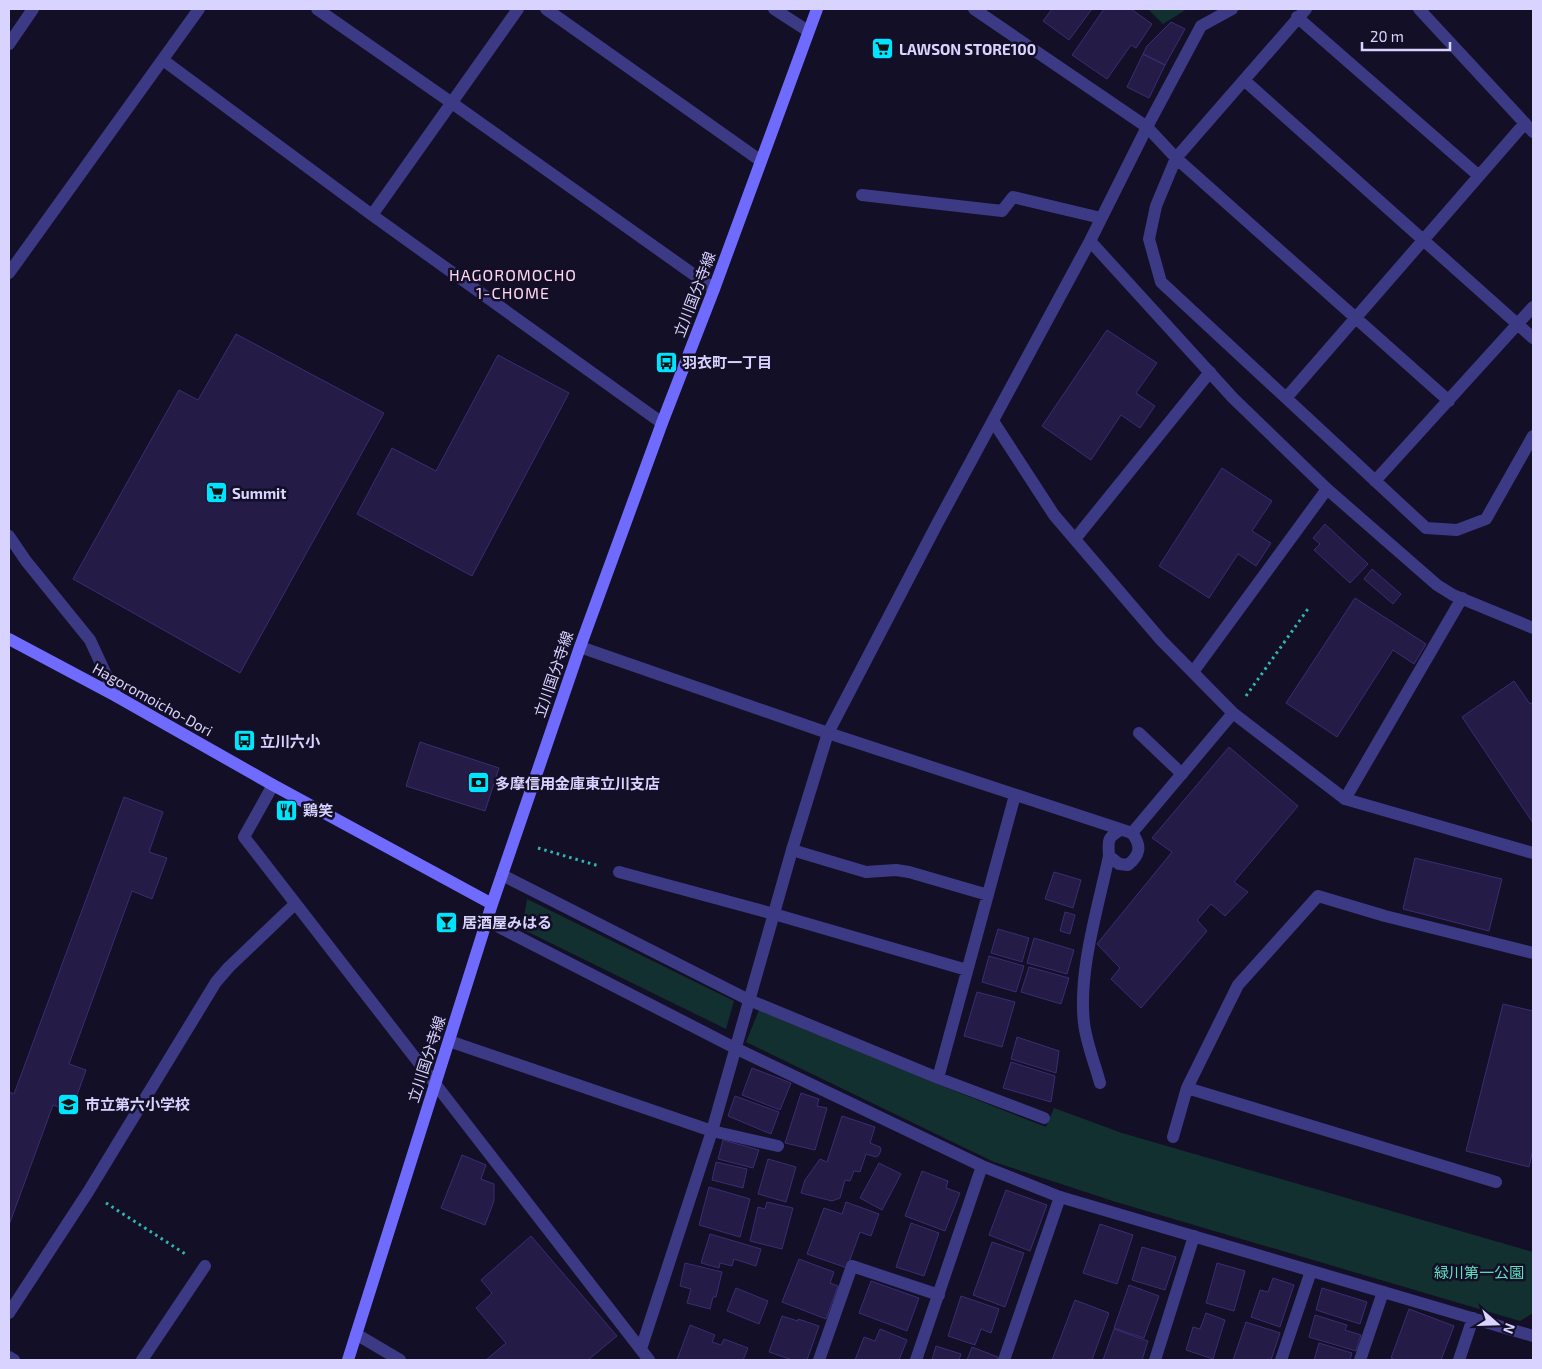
<svg xmlns="http://www.w3.org/2000/svg" width="1542" height="1369" font-family="'Exo 2','Noto Sans JP',sans-serif">
  <rect width="100%" height="100%" fill="#130f26"/>
  <path fill="#12302f" d="M1148,9H1187L1163,24Z
    M527,899L734,1001L726,1029L522,929Z
    M759,1010L937,1084L1046,1127L1054,1108L1122,1133L1533,1252V1313L1520,1321L1116,1202L994,1162L746,1042Z"/>
  <path fill="#241b47" stroke="#3b2d73" d="M1052,9H1092L1069,40L1043,21Z
    M1104,9H1131L1152,24L1136,48L1131,45L1107,79L1072,55Z
    M1171,22L1185,29L1165,65L1143,54L1147,46Z
    M1143,54L1165,65L1149,98L1127,87Z
    M1107,330L1157,363L1136,393L1155,406L1140,428L1121,415L1091,460L1042,426Z
    M236,334L384,413L240,673L73,579L179,390L198,400Z
    M498,355L569,393L472,576L357,514L392,448L436,471Z
    M1222,468L1272,501L1252,531L1271,543L1256,566L1238,554L1209,598L1159,566Z
    M1325,524L1368,564L1350,583L1314,550L1320,544L1313,538Z
    M1372,569L1401,594L1393,604L1364,579Z
    M1355,598L1426,644L1414,664L1393,650L1337,737L1286,703Z
    M1514,681L1530,704L1533,702V823L1462,717Z
    M420,742L499,768L485,811L406,786Z
    M1229,747L1298,806L1234,882L1248,892L1225,916L1211,904L1197,920L1207,931L1141,1008L1111,979L1120,968L1097,944L1172,852L1152,838Z
    M124,797L163,812L149,852L167,858L152,899L132,891L69,1064L86,1070L71,1112L53,1105L9,1225V1092L14,1094Z
    M1415,858L1502,879L1489,931L1403,909Z
    M1054,872L1081,880L1073,908L1045,899Z
    M1065,912L1075,915L1070,934L1060,931Z
    M998,929L1029,938L1022,962L991,953Z
    M1034,938L1074,950L1067,974L1027,963Z
    M989,956L1024,966L1016,992L982,982Z
    M1029,967L1069,978L1061,1004L1021,992Z
    M977,992L1015,1002L1002,1047L964,1036Z
    M1503,1004L1533,1011V1149L1529,1167L1466,1151Z
    M1017,1037L1059,1051L1056,1073L1011,1059Z
    M1011,1062L1055,1076L1051,1102L1003,1088Z
    M752,1068L791,1083L780,1110L742,1095Z
    M801,1093L819,1099L817,1106L827,1108L815,1150L785,1143Z
    M735,1096L779,1112L771,1134L728,1116Z
    M842,1116L875,1127L870,1143L880,1147L881,1150L879,1155L876,1157L866,1154L860,1172L854,1171L850,1181L845,1180L840,1198L832,1201L801,1193L805,1180L820,1159L827,1162Z
    M723,1140L759,1150L753,1168L718,1159Z
    M462,1155L486,1165L481,1179L494,1184V1201L485,1225L441,1208Z
    M768,1159L796,1167L786,1202L758,1194Z
    M716,1162L747,1169L743,1188L712,1180Z
    M879,1163L901,1174L882,1210L860,1198Z
    M922,1171L948,1181L946,1188L960,1193L945,1231L905,1216Z
    M709,1187L750,1199L740,1237L699,1225Z
    M1006,1190L1047,1205L1030,1251L989,1235Z
    M767,1202L793,1208L782,1249L750,1241L758,1207L765,1209Z
    M846,1202L879,1214L871,1236L860,1232L847,1268L807,1254L824,1208L842,1214Z
    M911,1223L939,1233L924,1276L896,1267Z
    M1100,1224L1133,1235L1117,1284L1083,1273Z
    M710,1234L761,1249L756,1266L734,1259L732,1266L720,1263L719,1268L701,1263Z
    M531,1236L617,1336L588,1360H486L506,1343L476,1308L492,1293L481,1280Z
    M992,1242L1024,1253L1005,1307L973,1295Z
    M1142,1247L1176,1257L1165,1290L1132,1280Z
    M799,1259L834,1272L830,1283L838,1286L826,1319L782,1302Z
    M685,1263L722,1272L716,1297H713L710,1309L687,1303L691,1289L680,1286Z
    M1217,1263L1245,1271L1234,1311L1206,1303Z
    M1273,1278L1294,1285L1280,1327L1251,1317L1260,1290L1268,1292Z
    M871,1281L919,1298L907,1331L859,1313Z
    M1129,1285L1159,1296L1144,1338L1114,1328Z
    M736,1288L768,1301L759,1324L727,1311Z
    M1322,1288L1367,1302L1360,1324L1316,1310Z
    M961,1296L999,1309L991,1333L981,1329L975,1345L948,1336Z
    M1075,1300L1109,1313L1092,1360H1052Z
    M1409,1309L1454,1326L1441,1360H1396L1391,1358Z
    M1206,1313L1225,1320L1213,1359L1186,1350L1193,1327L1200,1329Z
    M1315,1315L1347,1325L1345,1330L1361,1335L1356,1351L1309,1337Z
    M782,1316L798,1321V1319L819,1326L807,1360H792L769,1352Z
    M1246,1322L1280,1333L1271,1360H1233Z
    M690,1325L715,1335L712,1342L721,1345L724,1339L748,1348L743,1360H677Z
    M880,1329L907,1340L899,1360H855L864,1337L875,1341Z
    M1114,1329L1148,1341L1142,1360H1103Z
    M1319,1343L1352,1353L1350,1360H1314Z
    M936,1346L961,1354L959,1360H932Z
    M972,1347L998,1357L997,1360H967Z"/>
  <g fill="none" stroke-linecap="round" stroke-linejoin="round">
    <path stroke="#2fb8b0" stroke-width="3" stroke-dasharray="2.5 4" stroke-linecap="butt" d="M1246,696L1310,606
      M538,848L599,866
      M106,1203L187,1255"/>
    <path stroke="#3d3a85" stroke-width="12" d="M317,9L452,103L714,289
      M546,9L761,161
      M1306,9L1176,158L1156,206L1149,239L1161,282L1426,528L1457,530L1486,519L1533,436
      M1419,9L1533,132
      M1297,17L1479,176
      M9,44L33,9
      M1244,80L1533,338
      M1147,127L1176,158L1449,401
      M862,195L1002,211L1013,197L1101,218
      M1286,398L1525,123
      M1375,481L1533,307
      M1075,539L1210,372
      M1193,672L1327,489
      M1139,733L1182,774
      M1345,799L1462,598
      M792,850L866,872L896,870L909,872L988,895
      M1109,856L1119,864L1128,865C1140,855 1142,846 1132,833
      M619,872L774,914L967,970
      M502,875L749,1000L938,1078L1044,1118
      M449,1041L712,1131L778,1146
      M938,1078L1015,795
      M1100,1083C1095,1064 1086,1042 1084,1023C1078,971 1098,908 1109,856C1108,841 1107,837 1121,830
      M1187,1088L1496,1182
      M1173,1137L1187,1088L1238,985L1318,896L1385,916L1533,953
      M356,1334L400,1360
      M142,1360L205,1266
      M819,1360L852,1266L939,1295
      M1004,1360L1060,1197
      M1155,1360L1194,1236
      M1281,1360L1311,1271
      M1360,1360L1383,1292"/>
    <path stroke="#3d3a85" stroke-width="12" d="M774,9L808,31
      M974,9L1147,127
      M163,60L372,215L662,423
      M372,215L518,9
      M1090,241L1233,398L1327,489L1437,585L1453,595L1533,628
      M9,273L199,9
      M993,421L1054,515L1161,640L1233,713L1345,799L1533,853
      M9,536L26,561L90,640L116,696
      M580,647L828,733L1132,833L1233,713
      M273,785L244,837L649,1360
      M487,921L735,1048L982,1166L1060,1197L1533,1336
      M9,1313L88,1192L216,982L229,967L295,904
      M641,1349L712,1131L792,850L828,733L937,524L1090,241L1147,127L1201,26L1232,9
      M9,1357L14,1360
      M916,1360L982,1166
      M1459,1360L1473,1318"/>
    <path stroke="#6f6bff" stroke-width="12" d="M9,639L116,696L273,785L492,904
      M348,1360L492,904L580,647L662,423L714,289L817,9"/>
  </g>
  <defs>
    <symbol id="supermarket-square" viewBox="-11 -11 22 22"><rect x="-9" y="-9" width="18" height="18" rx="4" fill="#00e5ff" stroke="#130f26"/><path d="M-6-5.5h2.5l.6 2H6L4.5 2H-2.5L-4.4-4H-6ZM-1.5 3.2a1.3 1.3 0 1 0 .1 0ZM3 3.2a1.3 1.3 0 1 0 .1 0Z" fill="#111"/></symbol>
    <symbol id="bus-square" viewBox="-11 -11 22 22"><rect x="-9" y="-9" width="18" height="18" rx="4" fill="#00e5ff" stroke="#130f26"/><path d="M-5-6H5V4H4V6H2V4H-2V6H-4V4H-5ZM-3.5-4V0h7V-4ZM-3.5 1.2v1.5H-2V1.2ZM2 1.2v1.5H3.5V1.2Z" fill="#111"/></symbol>
    <symbol id="bank-square" viewBox="-11 -11 22 22"><rect x="-9" y="-9" width="18" height="18" rx="4" fill="#00e5ff" stroke="#130f26"/><path d="M-6-4H6V4H-6ZM0-2.3a2.3 2.3 0 1 0 0 4.6a2.3 2.3 0 1 0 0-4.6Z" fill="#111"/></symbol>
    <symbol id="restaurant-square" viewBox="-11 -11 22 22"><rect x="-9" y="-9" width="18" height="18" rx="4" fill="#00e5ff" stroke="#130f26"/><path d="M-5-6h1v4h1v-4h1v4h1v-4h1v5L-1.5 .5V6h-2V.5L-5-1ZM5-6V6H3V1.5H1.5Q1.5-4 5-6Z" fill="#111"/></symbol>
    <symbol id="bar-square" viewBox="-11 -11 22 22"><rect x="-9" y="-9" width="18" height="18" rx="4" fill="#00e5ff" stroke="#130f26"/><path d="M-6-5H6L.8 .8V4.5H3.5V6h-7V4.5H-.8V.8Z" fill="#111"/></symbol>
    <symbol id="school-square" viewBox="-11 -11 22 22"><rect x="-9" y="-9" width="18" height="18" rx="4" fill="#00e5ff" stroke="#130f26"/><path d="M0-5L7-2L0 1L-7-2ZM-4 1L0 2.5L4 1V4Q0 6-4 4Z" fill="#111"/></symbol>
  </defs>
  <g fill-rule="evenodd">
    <use href="#supermarket-square" x="870" y="36" width="25" height="25"/>
    <use href="#bus-square" x="654" y="350" width="25" height="25"/>
    <use href="#supermarket-square" x="204" y="480" width="25" height="25"/>
    <use href="#bus-square" x="232" y="728" width="25" height="25"/>
    <use href="#bank-square" x="466" y="770" width="25" height="25"/>
    <use href="#restaurant-square" x="274" y="798" width="25" height="25"/>
    <use href="#bar-square" x="434" y="910" width="25" height="25"/>
    <use href="#school-square" x="56" y="1092" width="25" height="25"/>
  </g>
  <g text-anchor="middle" dominant-baseline="central" stroke-width="5" stroke-linejoin="round" paint-order="stroke">
    <g font-size="15" font-weight="bold" fill="#d9d4ff" stroke="#130f26" text-anchor="start">
      <text x="899" y="49">LAWSON STORE100</text>
      <text x="682" y="362">羽衣町一丁目</text>
      <text x="232" y="493">Summit</text>
      <text x="260" y="741">立川六小</text>
      <text x="495" y="783">多摩信用金庫東立川支店</text>
      <text x="303" y="810">鶏笑</text>
      <text x="462" y="922">居酒屋みはる</text>
      <text x="85" y="1104">市立第六小学校</text>
    </g>
    <g font-size="15" fill="#d9d4ff" stroke="#130f26">
      <text transform="translate(694 294) rotate(-69)">立川国分寺線</text>
      <text transform="translate(553 674) rotate(-71)">立川国分寺線</text>
      <text transform="translate(153 699) rotate(29)">Hagoromoicho-Dori</text>
      <text transform="translate(426 1059) rotate(-72)">立川国分寺線</text>
    </g>
    <g font-size="15" fill="#5fe0c0" stroke="#130f26">
      <text x="1479" y="1272">緑川第一公園</text>
    </g>
    <g font-size="16" letter-spacing="1" fill="#ffd6f0" stroke="#130f26">
      <text x="513" y="274">HAGOROMOCHO<tspan x="513" dy="18">1-CHOME</tspan></text>
    </g>
  </g>
  <rect width="1542" height="1369" fill="none" stroke="#d9d4ff" stroke-width="20"/>
  <g transform="translate(1497 1324) rotate(110)" stroke="#130f26" stroke-width="4" paint-order="stroke">
  <path d="M0-4L9 19L0 12L-9 19Z" fill="#d9d4ff"/>
  <text y="-8" font-size="14" font-weight="bold" text-anchor="middle" fill="#d9d4ff">N</text>
  </g>
  <path d="M1362 42v8h88v-8" fill="none" stroke="#d9d4ff" stroke-width="2.5"/>
  <text x="1370" y="42" font-size="15" fill="#d9d4ff" stroke="#130f26" stroke-width="4" paint-order="stroke">20 m</text>
</svg>
